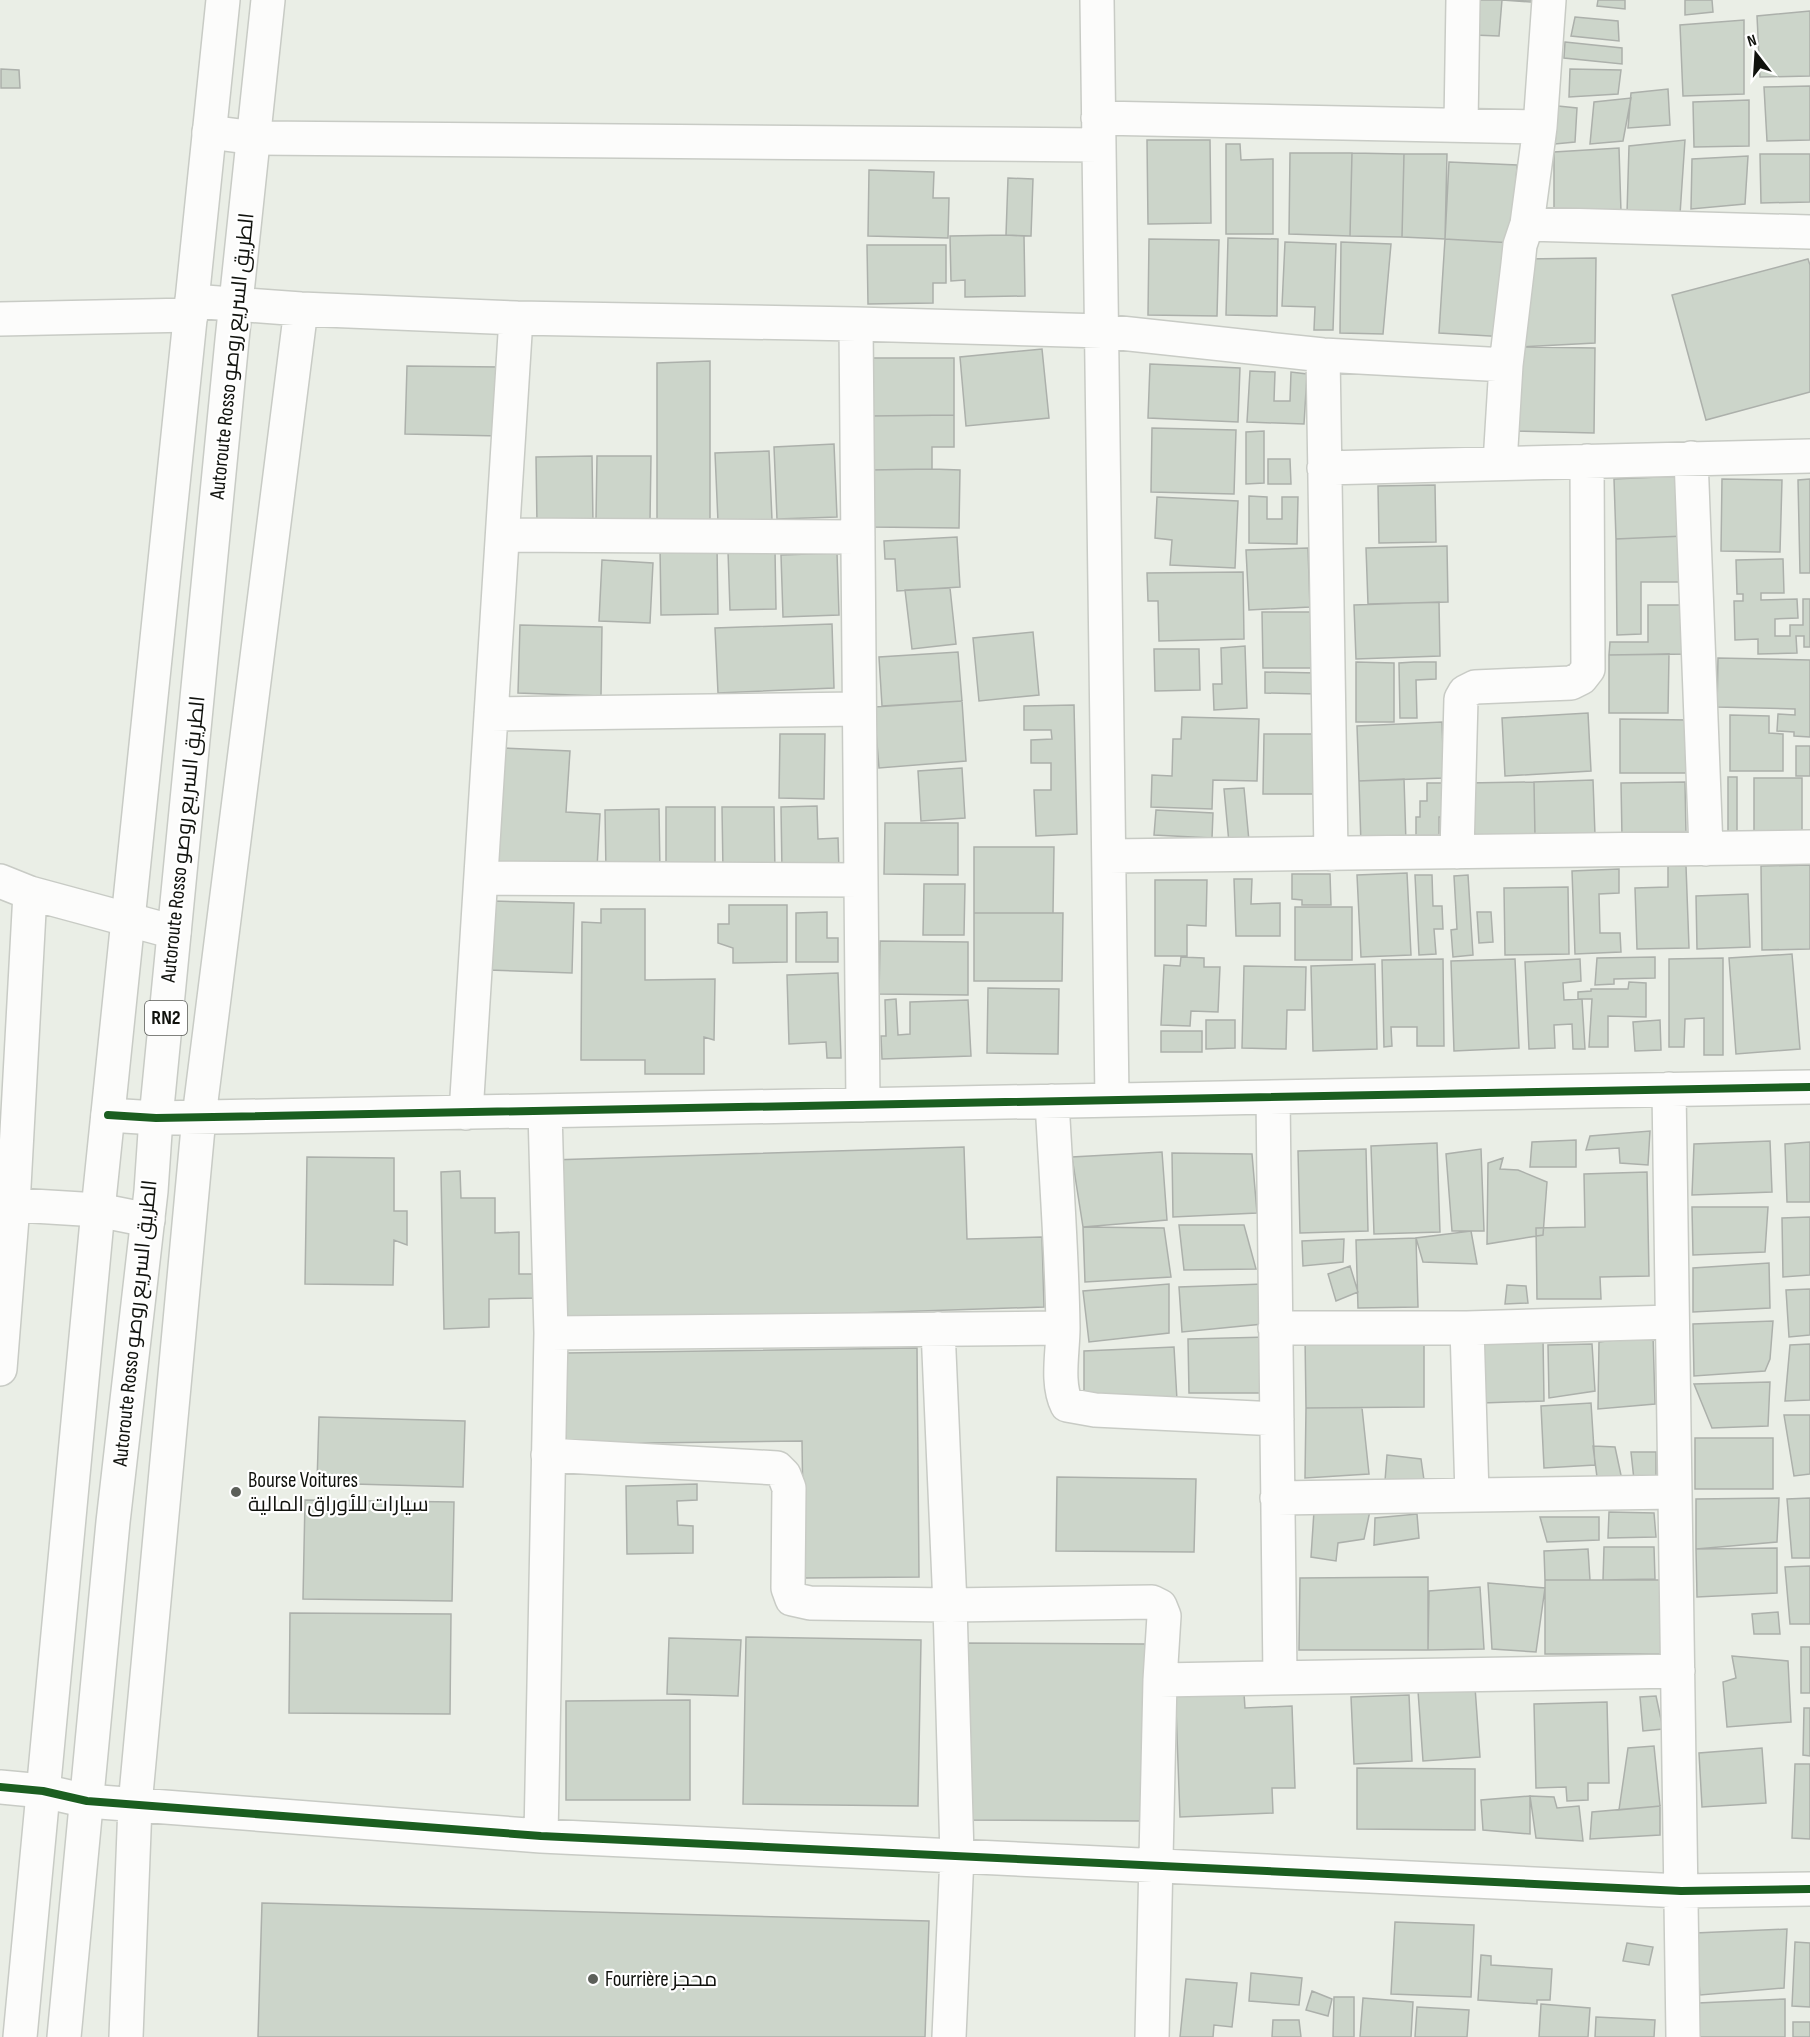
<svg xmlns="http://www.w3.org/2000/svg" width="1810" height="2037" font-family="'Sofia Sans Condensed',Cairo,sans-serif">
  <rect width="100%" height="100%" fill="#eaeee6"/>
  <path fill="#ccd5ca" stroke="#acb0ab" stroke-width="1.5" d="M1476,0H1545L1544,3L1502,0L1499,36L1473,35Z
    M1598,0H1625V9L1597,6Z
    M1685,0H1712L1713,12L1685,15Z
    M1810,11V76L1760,77L1757,16Z
    M1575,17L1618,21L1619,41L1571,36Z
    M1744,20V94L1683,96L1680,25Z
    M1565,42L1622,48V64L1564,58Z
    M1,69L19,70L20,88H1Z
    M1570,69L1621,70L1618,94L1569,97Z
    M1810,86V140L1767,141L1764,87Z
    M1668,89L1670,125L1628,128L1631,93Z
    M1631,98L1623,141L1590,144L1594,102Z
    M1749,100V146L1694,147L1693,102Z
    M1558,106L1577,108L1575,142L1555,144Z
    M1147,140H1210L1211,223L1148,224Z
    M1685,140L1680,214L1627,213L1629,146Z
    M1226,144H1240L1241,160L1273,159V234H1226Z
    M1619,148L1621,212H1554V152Z
    M1290,153H1352L1350,236L1289,234Z
    M1352,153L1404,154L1402,237L1350,236Z
    M1404,154H1447L1445,239L1402,237Z
    M1760,154H1810V202L1761,203Z
    M1748,156L1745,204L1691,209L1692,159Z
    M1449,162L1517,165L1513,243L1445,239Z
    M869,170L934,172L933,198H949L948,238L868,236Z
    M1008,178L1033,179L1031,236L1006,235Z
    M1006,235L1024,236L1025,296L965,297V280L951,281L950,236Z
    M1228,238L1278,239L1277,316L1226,315Z
    M1149,239L1219,240L1217,316L1148,315Z
    M1445,239L1513,243L1507,337L1439,333Z
    M1285,242L1336,244L1333,330H1314L1315,307L1282,306Z
    M1341,242L1391,244L1383,334L1340,333Z
    M867,245H946V283H933V303L868,304Z
    M1596,258L1595,343L1519,347L1523,259Z
    M1808,259L1810,265V392L1706,420L1672,295Z
    M1519,347L1595,348L1594,433L1512,431Z
    M1042,349L1049,418L966,426L960,357Z
    M871,358H954V415L870,416Z
    M710,361V521H657V363Z
    M1150,364L1240,368L1238,422L1148,418Z
    M407,366L501,367L500,436L405,434Z
    M1250,371L1275,372L1274,401H1290L1291,372L1307,374L1304,424L1247,422Z
    M954,415V447H932V469L870,470V416Z
    M1152,428L1236,430L1234,494L1151,492Z
    M1264,431V483L1246,484V432Z
    M834,444L837,517L777,519L774,447Z
    M769,451L772,520L718,522L715,453Z
    M592,456L593,524L537,525L536,457Z
    M597,456H651L650,520L596,519Z
    M1268,459H1290L1291,484H1268Z
    M932,469L960,470L959,528L871,527L870,470Z
    M1681,476L1684,536L1616,539L1614,479Z
    M1722,479L1782,480L1780,552L1721,551Z
    M1810,479V573H1800L1798,480Z
    M1435,485L1436,542L1379,543L1378,486Z
    M1249,496L1267,497V519H1282V497H1298L1297,544L1249,543Z
    M1157,497L1238,501L1235,568L1170,565L1172,540L1155,538Z
    M1684,536L1687,582H1641V634L1617,635L1616,539Z
    M957,537L960,587L897,591L895,559H885L884,541Z
    M717,546L718,614L661,615L660,547Z
    M1447,546L1448,602L1368,604L1366,548Z
    M1308,548L1310,607L1249,610L1246,550Z
    M775,550L776,609L730,610L728,551Z
    M837,553L839,615L783,617L781,555Z
    M1783,559L1784,593H1761V600L1797,599L1798,618L1775,619V636H1790V625H1803V599H1810V647H1804V636H1796L1797,653L1758,654V639L1735,640L1734,601H1743V594H1737L1736,560Z
    M602,560L653,563L650,623L599,621Z
    M1243,572L1244,639L1159,641L1158,601H1148L1147,573Z
    M950,588L956,644L912,649L905,590Z
    M1439,602L1440,656L1356,659L1354,605Z
    M1648,605H1692V654L1609,655L1610,642H1648Z
    M1262,612H1323L1322,668H1263Z
    M832,624L834,688L718,693L715,628Z
    M520,625L602,627L601,696L518,693Z
    M1033,632L1039,695L979,701L973,638Z
    M1245,646L1247,708L1214,710L1213,684H1222L1221,648Z
    M1154,649H1199L1200,690L1155,691Z
    M958,652L962,701L882,706L879,657Z
    M1669,654L1668,713H1609V655Z
    M1718,658L1810,660V737L1794,736V732L1777,731L1778,714L1795,715V709L1717,707Z
    M1356,662L1394,663V722H1356Z
    M1414,662H1436V679L1416,680L1417,718H1400L1399,663Z
    M1265,672L1317,673V694L1265,693Z
    M962,701L966,761L879,768L874,707Z
    M1074,705L1077,834L1036,836L1034,790H1051V763H1031V740L1052,739L1051,730H1024V706Z
    M1588,713L1591,771L1505,776L1502,718Z
    M1730,715L1769,716V733L1783,734V771H1730Z
    M1182,717L1259,719L1257,781L1213,780L1212,809L1151,807L1152,775L1172,776L1173,739H1181Z
    M1620,719L1688,720V773H1620Z
    M1442,722L1444,778L1359,781L1357,726Z
    M780,734H825L824,799L779,798Z
    M1264,734H1317L1316,794H1263Z
    M1796,746H1810V776H1796Z
    M503,748L570,751L566,812L600,814L597,868L497,863Z
    M962,768L965,818L921,821L918,771Z
    M1728,777H1737V836L1728,837Z
    M1754,778H1802V840L1754,839Z
    M1404,779L1406,843L1361,845L1359,781Z
    M1593,780L1595,835L1535,837L1534,782Z
    M1534,782L1535,838L1468,840L1467,783Z
    M1685,782L1686,836L1622,837L1621,783Z
    M1427,783H1446L1443,817H1439V837H1416V817H1420V801H1427Z
    M1244,788L1249,841L1229,843L1224,789Z
    M817,806L818,839L838,838L839,871L782,872L781,807Z
    M666,807H715V870H666Z
    M722,807H774L775,873H723Z
    M659,809L660,872L606,873L605,810Z
    M1156,810L1213,813L1212,838L1154,835Z
    M885,823H958V875L884,874Z
    M974,847H1054L1053,913H974Z
    M1810,865V949L1762,950L1761,866Z
    M1668,866H1686L1689,948L1637,949L1635,888L1668,887Z
    M1619,869V893L1599,894L1600,933H1620L1621,952L1575,954L1572,871Z
    M1407,873L1411,955L1361,957L1357,875Z
    M1292,874H1330L1331,905H1302V900L1292,899Z
    M1415,875H1432L1433,906H1442L1443,929H1434L1436,954L1419,955Z
    M1468,875L1473,955L1453,957L1451,930L1457,929L1454,876Z
    M1234,879H1252L1251,904L1280,903V936H1236Z
    M1155,880H1207L1206,926L1187,925V956H1155Z
    M924,884H965L964,935H923Z
    M1568,887L1569,954L1505,955L1504,888Z
    M1748,894L1750,947L1697,949L1696,896Z
    M492,901L574,903L572,973L489,970Z
    M729,905H787V962L733,963V948L718,943V924H729Z
    M1295,907H1352V960H1295Z
    M601,909H645V980L715,979L714,1040L704,1037V1074H645V1060H581L582,922L601,923Z
    M827,912V938H838V962H796V913Z
    M1477,912H1491L1493,942L1479,943Z
    M974,913H1063L1062,981H974Z
    M880,941L968,942V995L879,994Z
    M1792,954L1800,1049L1736,1054L1729,958Z
    M1181,957L1204,958V967H1220L1218,1012L1191,1011L1190,1026L1161,1025L1164,965L1180,966Z
    M1655,957V978L1614,979V984L1595,985L1597,958Z
    M1723,958V1055H1704V1018L1685,1019L1684,1047H1669V959Z
    M1443,959L1444,1046H1417V1027H1391L1392,1046L1384,1047L1382,960Z
    M1515,959L1519,1048L1454,1051L1451,961Z
    M1580,959L1581,981L1563,983L1564,1000L1582,999L1585,1049H1573L1572,1024L1554,1025L1555,1048L1529,1049L1525,962Z
    M1375,964L1377,1049L1313,1051L1311,966Z
    M1244,966L1306,967L1305,1010H1287L1286,1049L1242,1048Z
    M838,973L841,1058H827L826,1042L789,1044L787,975Z
    M1629,982L1646,983V1017L1608,1016V1047H1589L1592,999H1578V992L1591,991V989H1628Z
    M988,988L1059,989L1058,1054L987,1053Z
    M896,999L898,1035L910,1034V1002L968,1000L971,1056L882,1059L881,1036H886L885,1000Z
    M1206,1020H1235V1048L1206,1049Z
    M1660,1020L1661,1050L1635,1051L1633,1022Z
    M1161,1031H1202V1052H1161Z
    M1650,1131L1648,1165L1620,1163L1619,1148L1586,1150L1590,1136Z
    M1576,1140V1167H1530L1532,1142Z
    M1770,1141L1772,1192L1692,1195L1694,1144Z
    M1810,1142V1202H1787L1785,1144Z
    M1437,1143L1440,1232L1374,1234L1371,1146Z
    M964,1147L967,1239L1042,1237L1044,1307L556,1323L551,1160Z
    M1366,1149L1368,1231L1300,1233L1298,1151Z
    M1481,1149L1484,1231H1452L1446,1154Z
    M1162,1152L1167,1220L1083,1227L1072,1157Z
    M1172,1153L1252,1154L1257,1213L1173,1217Z
    M307,1157L394,1158V1211H407V1245L394,1240L393,1285L305,1284Z
    M1503,1158L1500,1169L1518,1170L1547,1182L1543,1235L1487,1244L1488,1163Z
    M460,1171L461,1198H495V1233L519,1232V1274H538V1298L489,1299V1327L444,1329L441,1172Z
    M1647,1172L1649,1276L1600,1277L1601,1299H1537L1536,1228L1585,1227L1584,1174Z
    M1692,1207H1768L1765,1252L1693,1255Z
    M1810,1217V1275L1783,1277L1782,1218Z
    M1179,1225H1244L1256,1269L1184,1270Z
    M1083,1227L1164,1228L1171,1277L1085,1282Z
    M1471,1231L1477,1264L1423,1262L1416,1238Z
    M1416,1238L1418,1307L1358,1308L1356,1240Z
    M1344,1239L1343,1262L1303,1266L1302,1241Z
    M1769,1263L1770,1308L1693,1312V1268Z
    M1350,1266L1358,1292L1336,1301L1328,1274Z
    M1169,1284V1333L1089,1342L1083,1291Z
    M1263,1284V1324L1182,1332L1179,1287Z
    M1507,1285L1526,1286L1528,1303L1505,1304Z
    M1810,1289V1335L1789,1337L1786,1290Z
    M1773,1321L1770,1359L1765,1371L1694,1376L1693,1324Z
    M1653,1335L1655,1404L1598,1409L1599,1342Z
    M1305,1336H1424V1407L1306,1408Z
    M1268,1337L1262,1393H1189L1188,1339Z
    M1543,1338L1544,1401L1482,1403L1480,1340Z
    M1592,1344L1595,1391L1549,1398L1548,1345Z
    M1810,1344V1400L1785,1401L1790,1345Z
    M1174,1347L1177,1400L1084,1402V1351Z
    M917,1348L919,1577L804,1578L802,1441L566,1444V1353Z
    M1770,1382L1768,1426L1712,1428L1694,1384Z
    M1591,1403L1595,1465L1544,1468L1541,1406Z
    M1306,1408H1362L1369,1474L1305,1478Z
    M1784,1415H1810V1474L1794,1476Z
    M319,1417L465,1421L463,1487L317,1483Z
    M1695,1438H1773V1489H1695Z
    M1593,1446L1615,1447L1622,1480L1597,1477Z
    M1631,1452H1656V1480H1634Z
    M1387,1455L1421,1459L1424,1480L1385,1481Z
    M1057,1477L1196,1479L1194,1552L1056,1551Z
    M697,1484V1500L677,1501L678,1525L693,1526V1553L627,1554L626,1486Z
    M1779,1498L1777,1542L1696,1549V1499Z
    M1810,1498V1558H1792L1787,1499Z
    M305,1500L454,1502L452,1601L303,1599Z
    M1371,1506L1364,1539L1338,1543L1336,1561L1311,1557L1314,1511Z
    M1609,1512L1654,1513L1656,1537L1608,1538Z
    M1417,1514L1419,1538L1374,1545L1375,1518Z
    M1540,1517H1599V1540L1547,1542Z
    M1604,1547H1654L1655,1579L1603,1580Z
    M1777,1548V1593L1697,1597L1696,1549Z
    M1588,1549L1590,1580H1545L1544,1551Z
    M1810,1566V1624H1790L1785,1567Z
    M1428,1577V1650H1299L1300,1578Z
    M1545,1580H1664L1663,1654H1545Z
    M1488,1583L1545,1588L1536,1652L1492,1649Z
    M1480,1587L1484,1649L1428,1650L1429,1591Z
    M1778,1612L1780,1634H1754L1752,1614Z
    M290,1613L451,1614L450,1714L289,1713Z
    M746,1637L921,1640L918,1806L743,1804Z
    M669,1638L741,1640L738,1696L667,1694Z
    M962,1643L1145,1644L1143,1821L960,1820Z
    M1801,1647H1810V1693H1801Z
    M1732,1656L1788,1661L1791,1722L1727,1727L1723,1682L1736,1678Z
    M1243,1679L1245,1708L1292,1706L1295,1788H1272L1273,1813L1180,1817L1175,1682Z
    M1475,1687L1480,1757L1423,1761L1418,1691Z
    M1409,1695L1412,1761L1354,1764L1351,1697Z
    M1656,1696L1663,1729L1643,1731L1640,1697Z
    M690,1700V1800H566V1701Z
    M1607,1702L1609,1783H1588V1800L1567,1801L1566,1787L1536,1788L1534,1704Z
    M1804,1708H1810V1756L1803,1755Z
    M1654,1746L1660,1806L1619,1810L1628,1748Z
    M1762,1748L1766,1803L1702,1807L1699,1753Z
    M1795,1764H1810V1839L1792,1838Z
    M1357,1768L1475,1769V1830L1357,1829Z
    M1530,1796V1834L1483,1830L1481,1800Z
    M1530,1796L1554,1797L1557,1808L1579,1806L1583,1841L1536,1838Z
    M1660,1806V1835L1590,1839L1592,1812Z
    M262,1903L929,1921L925,2037H258Z
    M1395,1922L1474,1925L1471,1997L1391,1994Z
    M1787,1929L1784,1988L1700,1995L1695,1933Z
    M1795,1942L1810,1943V2007L1792,2006Z
    M1627,1943L1653,1947L1649,1965L1623,1961Z
    M1481,1955L1491,1956V1965L1552,1969L1550,2000H1537V2004L1478,2000Z
    M1251,1973L1302,1978L1299,2005L1249,2001Z
    M1186,1979L1237,1983L1232,2027L1214,2025L1213,2037H1180Z
    M1312,1991L1332,1999L1328,2016L1306,2010Z
    M1334,1997H1354V2037H1333Z
    M1363,1998L1413,2002L1411,2037H1360Z
    M1785,1999V2037H1698V2003Z
    M1541,2004L1590,2008L1588,2037H1539Z
    M1417,2007L1469,2010L1467,2037H1415Z
    M1596,2017L1655,2020L1654,2037H1595Z
    M1273,2020H1299L1301,2037H1272Z
    M1793,2022H1810V2037H1793Z"/>
  <g fill="none" stroke-linecap="round" stroke-linejoin="round">
    <defs>
      <path id="minor" d="M1097,0L1112,1100
        M1098,118L1540,127
        M1461,124L1463,0
        M209,132L255,138L1098,145
        M1527,224L1810,232
        M192,301L301,309L516,318L856,324L1102,331L1323,355L1506,365
        M0,319L191,315
        M856,324L863,1105
        M1323,355L1331,854
        M1691,458L1706,849
        M1500,463L1506,365L1518,264L1520,245L1527,224L1540,127L1549,0
        M1324,468L1810,456
        M503,535L858,537
        M491,714L859,709
        M1457,852L1461,699L1465,692L1475,687L1571,683L1581,678L1588,669L1587,461
        M1109,856L1810,847
        M481,878L861,880
        M0,881L30,893L174,932
        M1669,1089L1683,2037
        M1273,1097L1280,1677
        M1052,1101C1056,1176 1062,1252 1063,1328C1063,1352 1056,1383 1067,1405L1095,1410L1277,1419
        M466,1113L516,318
        M108,1115L156,1118L1810,1087
        M0,1204L98,1210L148,1220
        M1275,1328H1467L1672,1322
        M1467,1328L1472,1495
        M551,1333L1063,1328
        M0,1369L13,1205L30,893
        M548,1455L777,1468L784,1475L789,1488L788,1588L792,1599L810,1603L950,1605L938,1329
        M1277,1498L1675,1492
        M1160,1680L1678,1671
        M0,1787L43,1791L87,1801L541,1836L1681,1891L1810,1889
        M541,1836L551,1333L545,1111
        M126,2037L135,1805L199,1117L301,309
        M949,2037L957,1856L950,1605L1152,1602L1160,1606L1164,1616L1160,1680L1152,2037"/>
      <path id="highway" d="M20,2037L98,1210L223,0
        M64,2037L113,1522L151,1191L156,1118L232,340L268,0"/>
    </defs>
    <use href="#minor" stroke="#c8cbc5" stroke-width="36"/>
    <use href="#highway" stroke="#c8cbc5" stroke-width="36"/>
    <use href="#minor" stroke="#fcfcfb" stroke-width="33"/>
    <use href="#highway" stroke="#fcfcfb" stroke-width="33"/>
    <defs>
      <path id="cycleway" d="M108,1115L156,1118L1810,1087
        M0,1787L43,1791L87,1801L541,1836L1681,1891L1810,1889"/>
    </defs>
    <use href="#cycleway" stroke="#fff" stroke-width="11"/>
    <use href="#cycleway" stroke="#1b5e20" stroke-width="8"/>
  </g>
  <g fill="#5c5f59" stroke="#fff" stroke-width="2">
    <circle cx="236" cy="1492" r="6"/>
    <circle cx="593" cy="1979" r="6"/>
  </g>
  <g text-anchor="middle" dominant-baseline="central" stroke-width="4.5" stroke-linejoin="round" paint-order="stroke">
    <rect fill="#fff" stroke="#585956" stroke-width="1.5" x="145" y="1001" width="42" height="34" rx="4.5"/>
    <g font-size="20" font-weight="bold" fill="#10120d">
      <text x="166" y="1018">RN2</text>
    </g>
    <g font-size="21" fill="#10120d" stroke="#fff">
      <text transform="translate(232 356) rotate(-84)">Autoroute Rosso الطريق السريع روصو</text>
      <text transform="translate(183 839) rotate(-84)">Autoroute Rosso الطريق السريع روصو</text>
      <text transform="translate(135 1323) rotate(-84)">Autoroute Rosso الطريق السريع روصو</text>
    </g>
    <g font-size="21" fill="#10120d" stroke="#fff" text-anchor="start">
      <text x="248" y="1480">Bourse Voitures<tspan x="248" dy="24">سيارات للأوراق المالية</tspan></text>
      <text x="605" y="1979">Fourrière محجز</text>
    </g>
  </g>
  <g transform="translate(1756 54) rotate(343)" stroke="#ffffff" stroke-width="4.5" paint-order="stroke">
  <path d="M0-4.5L10 22L0 15L-10 22Z" fill="#10120d"/>
  <text y="-9" font-size="16" font-weight="bold" text-anchor="middle" fill="#10120d">N</text>
  </g>
</svg>
